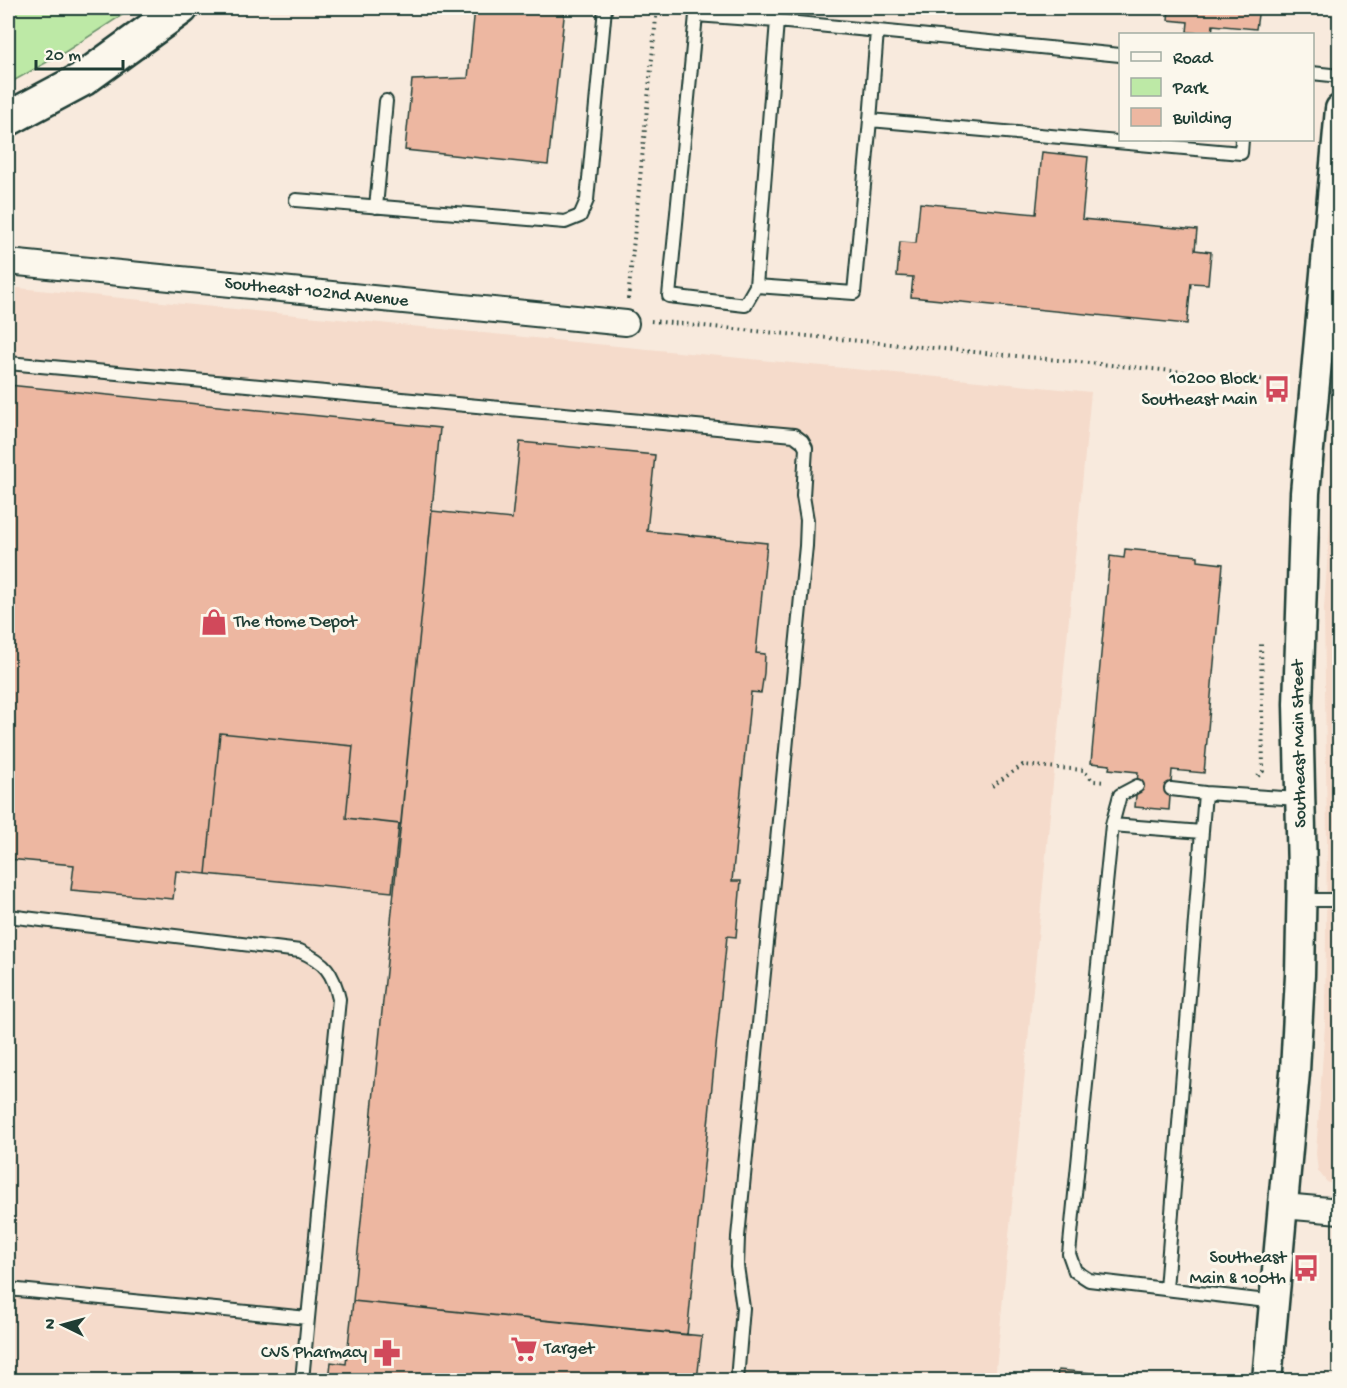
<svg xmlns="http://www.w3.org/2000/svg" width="1347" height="1388" font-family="'Gochi Hand',sans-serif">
  <rect width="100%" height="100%" fill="#f8eadd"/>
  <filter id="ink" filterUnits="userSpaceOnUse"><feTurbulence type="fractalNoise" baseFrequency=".0167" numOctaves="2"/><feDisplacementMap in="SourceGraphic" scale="12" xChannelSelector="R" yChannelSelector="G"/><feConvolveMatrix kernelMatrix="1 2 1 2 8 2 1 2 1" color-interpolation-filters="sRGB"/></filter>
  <g filter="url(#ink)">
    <path fill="#f5dbcb" d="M8,287L1091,392L995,1380H8Z
      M1339,390V1187L1327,1182L1318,1171L1316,1153L1325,1025L1327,839L1324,609Z"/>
    <path fill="#bde9a6" stroke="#6e936d" stroke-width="1.5" d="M8,8H133L65,52L8,84Z"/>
    <path fill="#edb7a1" stroke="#1f3d34" stroke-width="1.5" d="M475,8H565L548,165L405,150L412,80L468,78Z
      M1169,8H1259L1256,29L1213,25L1212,34L1187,32L1188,22L1168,20Z
      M1042,152L1088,157L1082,219L1197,230L1195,250L1211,252L1208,284L1191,283L1187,324L911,297L913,277L897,276L900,242L916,243L920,203L1036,214Z
      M8,385L440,428L401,824L346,818L353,746L220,733L206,874L176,871L173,899L71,890L74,865L8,859Z
      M520,442L655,455L647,531L767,543L756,653L765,654L764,673L761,693L751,692L732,881H741L736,937L727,936L687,1335L353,1301L432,511L512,519Z
      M1125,549L1198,556V561L1223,564L1204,773L1172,770L1169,810L1135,807L1138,772L1109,769L1110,765L1091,763L1110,556L1124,558Z
      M220,733L353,746L346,818L399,824L392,892L206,874Z
      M353,1301L702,1336L697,1380H329L331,1362L346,1364Z
      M1058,1370L1172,1380H1057Z"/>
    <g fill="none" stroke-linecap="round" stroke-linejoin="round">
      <defs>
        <path id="service" d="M1120,55L777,21L756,286L854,293L870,120L1241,153L1242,140
          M1312,73L1340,76
          M870,120L877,31
          M296,200L565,222L580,216L587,200L605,8
          M376,207L386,101
          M756,286L745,305L669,296L696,15L777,21
          M8,363L794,435L802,441L806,448L803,496L807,520L806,546L738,1237L737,1266L743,1308L737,1380
          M1171,789L1205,793
          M1112,825L1120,795L1137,786
          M1202,832L1112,825L1069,1254L1075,1271L1089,1280L1275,1302
          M1302,900H1340
          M8,916L300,951C325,962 333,972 339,999L302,1380
          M8,1289L308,1318
          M1166,1289L1205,793L1300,799"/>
        <g id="minor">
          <path id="s1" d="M8,262L626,323"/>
          <path d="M1283,1206L1340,1211"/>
        </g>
        <path id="tertiary" d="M1267,1380L1295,1072L1300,975L1302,873L1298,704L1305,493L1340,109"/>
        <path id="secondary" d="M8,119L83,79L181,8"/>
      </defs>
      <use href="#service" stroke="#1f3d34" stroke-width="16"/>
      <use href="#minor" stroke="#1f3d34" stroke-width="28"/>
      <use href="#tertiary" stroke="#1f3d34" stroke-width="33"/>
      <use href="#secondary" stroke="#1f3d34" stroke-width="38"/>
      <path stroke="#1f3d34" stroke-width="4" stroke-dasharray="1.5 4.5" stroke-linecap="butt" d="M628,299L657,8
        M651,321L1288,382
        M1335,589L1340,593
        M1334,628L1340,631
        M1258,776L1263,771L1261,641
        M992,786L1023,765L1083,770L1093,781L1106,782"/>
      <use href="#service" stroke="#fbf7ec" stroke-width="12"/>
      <use href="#minor" stroke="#fbf7ec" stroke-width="24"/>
      <use href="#tertiary" stroke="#fbf7ec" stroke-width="28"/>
      <use href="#secondary" stroke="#fbf7ec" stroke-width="33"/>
    </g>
  </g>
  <defs>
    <symbol id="bus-bare" viewBox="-9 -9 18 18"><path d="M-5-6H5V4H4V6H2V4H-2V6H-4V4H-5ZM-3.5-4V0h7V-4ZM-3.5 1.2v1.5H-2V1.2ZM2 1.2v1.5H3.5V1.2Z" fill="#d1495b" stroke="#fbf7ec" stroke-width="2.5" paint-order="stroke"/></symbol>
    <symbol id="shop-bare" viewBox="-9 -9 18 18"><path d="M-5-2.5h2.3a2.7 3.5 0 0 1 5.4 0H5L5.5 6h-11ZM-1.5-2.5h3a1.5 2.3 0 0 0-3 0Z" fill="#d1495b" stroke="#fbf7ec" stroke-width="2.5" paint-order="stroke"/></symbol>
    <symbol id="supermarket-bare" viewBox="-9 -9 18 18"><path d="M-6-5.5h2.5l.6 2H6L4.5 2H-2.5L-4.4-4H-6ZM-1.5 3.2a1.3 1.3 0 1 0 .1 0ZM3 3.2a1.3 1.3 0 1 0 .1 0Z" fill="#d1495b" stroke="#fbf7ec" stroke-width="2.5" paint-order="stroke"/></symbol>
    <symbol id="pharmacy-bare" viewBox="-9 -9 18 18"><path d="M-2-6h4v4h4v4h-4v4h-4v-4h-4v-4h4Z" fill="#d1495b" stroke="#fbf7ec" stroke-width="2.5" paint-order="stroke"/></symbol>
  </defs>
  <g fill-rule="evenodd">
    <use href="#bus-bare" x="1258" y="370" width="38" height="38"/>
    <use href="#shop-bare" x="195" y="603" width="38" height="38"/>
    <use href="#bus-bare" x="1287" y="1249" width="38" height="38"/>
    <use href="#supermarket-bare" x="505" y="1330" width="38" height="38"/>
    <use href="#pharmacy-bare" x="368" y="1334" width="38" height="38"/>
  </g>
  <g text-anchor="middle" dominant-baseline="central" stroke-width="6" stroke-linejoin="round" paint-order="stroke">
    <g font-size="18" fill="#1f3d34" stroke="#fbf7ec">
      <text stroke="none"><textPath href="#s1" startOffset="310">Southeast 102nd Avenue</textPath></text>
      <text transform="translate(1300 744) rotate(-91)">Southeast Main Street</text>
    </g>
    <g font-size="18" fill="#1f3d34" stroke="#fbf7ec" text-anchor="end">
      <text x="1257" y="379">10200 Block<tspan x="1257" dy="21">Southeast Main</tspan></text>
      <text x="234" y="622" text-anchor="start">The Home Depot</text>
      <text x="1286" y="1258">Southeast<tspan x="1286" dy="21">Main &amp; 100th</tspan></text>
      <text x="544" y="1349" text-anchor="start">Target</text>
      <text x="367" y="1353">CVS Pharmacy</text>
    </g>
  </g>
  <rect width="1347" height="1388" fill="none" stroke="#fbf7ec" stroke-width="30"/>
  <rect x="15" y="15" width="1317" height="1358" fill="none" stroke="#1f3d34" stroke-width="2" filter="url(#ink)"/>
  <rect x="1119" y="33" width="195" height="108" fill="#fbf7ec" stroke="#a3ada2" stroke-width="1.5"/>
  <rect x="1131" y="52" width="30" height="9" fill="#fbf7ec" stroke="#a3ada2" stroke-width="1.5"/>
  <text x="1173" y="63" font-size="18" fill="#1f3d34">Road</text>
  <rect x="1131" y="78" width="30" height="18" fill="#bde9a6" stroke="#a3ada2" stroke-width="1.5"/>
  <text x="1173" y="93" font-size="18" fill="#1f3d34">Park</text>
  <rect x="1131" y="108" width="30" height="18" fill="#edb7a1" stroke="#a3ada2" stroke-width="1.5"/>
  <text x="1173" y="123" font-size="18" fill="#1f3d34">Building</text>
  <g transform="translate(63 1325) rotate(275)" stroke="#fbf7ec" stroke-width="4.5" paint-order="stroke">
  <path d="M0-4.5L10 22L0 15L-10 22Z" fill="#1f3d34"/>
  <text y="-9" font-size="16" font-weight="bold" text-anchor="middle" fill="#1f3d34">N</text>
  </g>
  <path d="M36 60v9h87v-9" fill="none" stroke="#1f3d34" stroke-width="3"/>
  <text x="45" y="60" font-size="18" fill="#1f3d34" stroke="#fbf7ec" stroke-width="4.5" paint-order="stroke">20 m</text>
</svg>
